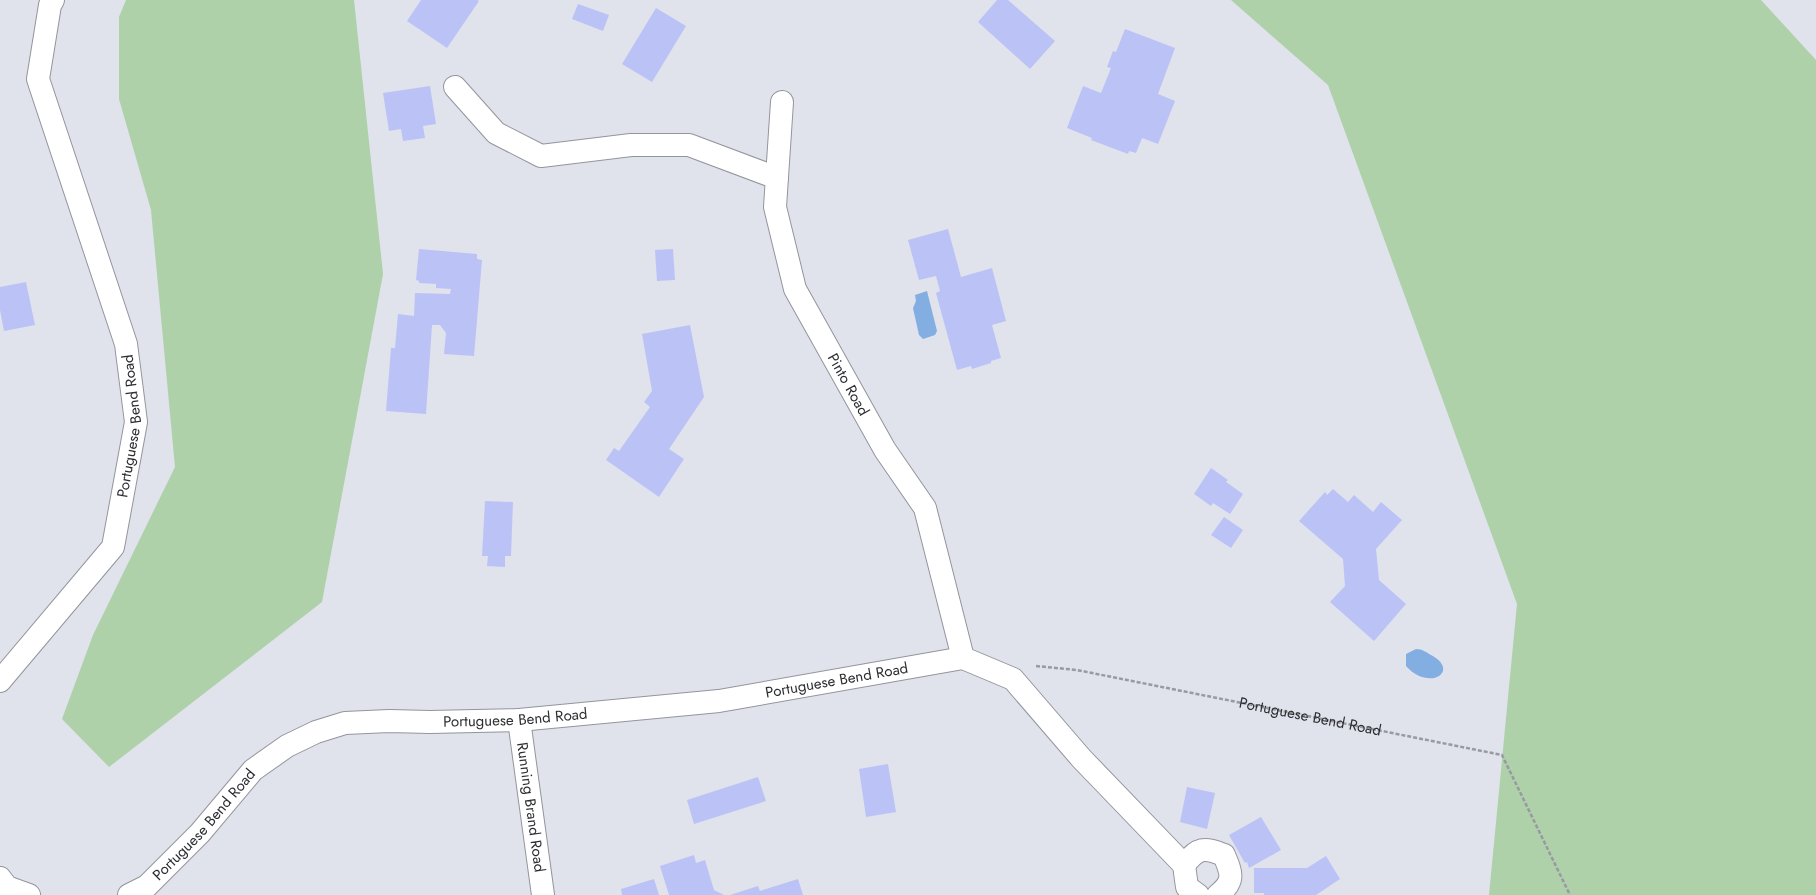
<svg xmlns="http://www.w3.org/2000/svg" width="1816" height="895" font-family="Jost,sans-serif">
  <rect width="100%" height="100%" fill="#e0e2ec"/>
  <path fill="#aed1aa" d="M126,0H354L383,274L322,602L109,767L62,719L93,635L175,467L151,210L119,99V17Z
    M1231,0H1761L1816,60V895H1489L1517,604L1328,85Z"/>
  <path fill="#83aee2" d="M927,291L937,331L935,335L923,339L919,335L913,308L916,301L915,295Z
    M1416,649C1422,649 1426,652 1431,655C1461,671 1429,692 1406,666V654Z"/>
  <path fill="#bbc3f6" d="M421,0H477L479,1L447,48L407,21Z
    M997,0H1008L1055,41L1030,69L978,22Z
    M578,4L609,15L603,31L572,19Z
    M656,8L686,26L652,82L622,64Z
    M1125,29L1175,48L1158,94L1175,101L1158,144L1142,138L1136,153L1129,151L1128,154L1091,140L1092,138L1067,128L1083,86L1101,93L1111,68L1107,67L1113,51L1116,52Z
    M430,86L436,124L423,126L425,138L403,141L401,129L389,131L383,93Z
    M948,229L961,277L992,268L1006,321L992,325L1001,358L991,361V363L972,369L971,366L957,370L936,293L940,291L936,276L919,280L908,240Z
    M419,249L477,254V259L482,260L474,356L444,354L446,333L440,325H432L426,414L386,411L391,348H395L398,314L414,316L415,293L450,294L451,289L436,288V284L419,283V281L416,280Z
    M673,249L675,280L657,281L655,250Z
    M26,282L35,325L4,331L0,310V287Z
    M690,325L704,397L669,449L684,459L659,497L606,460L614,448L619,451L650,407L644,402L652,391L642,334Z
    M1211,468L1228,480L1226,482L1243,494L1230,514L1213,503L1211,506L1194,494Z
    M1333,489L1348,502L1354,495L1373,512L1381,502L1402,520L1376,549L1379,580L1406,604L1374,641L1330,602L1345,586L1343,559L1299,521L1325,492L1327,495Z
    M485,501L513,502L511,556H505V567L487,566L488,556H482Z
    M1224,517L1243,530L1231,548L1211,535Z
    M888,764L896,812L866,817L859,769Z
    M758,777L766,801L694,824L687,800Z
    M1187,787L1215,793L1207,829L1180,822Z
    M1261,817L1281,850L1249,868L1247,862L1245,863L1229,835Z
    M694,855L696,863L705,860L714,890L724,895H669L660,866Z
    M1326,856L1340,879L1316,895H1264V893H1254V868H1307Z
    M654,879L659,895H622L621,889Z
    M798,879L803,895H730L758,886L760,891Z"/>
  <g fill="none" stroke-linecap="round" stroke-linejoin="round">
    <defs>
      <g id="minor">
        <path d="M455,87L496,133L541,156L631,145H689L777,178"/>
        <path id="s2" d="M782,102L775,207L795,289L885,450L925,508L963,658"/>
        <path id="s3" d="M0,681L113,547L136,422L126,344L38,79L50,5L53,0"/>
        <path id="s4" d="M519,720L543,895"/>
        <path d="M1184,865C1198,847 1204,847 1224,855C1232,874 1235,881 1218,895"/>
        <path d="M0,878L7,887L29,895"/>
        <path id="s5" d="M129,895L147,886L200,833L253,770L287,746L316,732L345,723L389,721L430,722L519,720L719,701L963,658L1013,679L1081,758L1184,865L1187,887L1198,895"/>
      </g>
    </defs>
    <use href="#minor" stroke="#93959e" stroke-width="24"/>
    <path stroke="#9899a1" stroke-width="2.5" stroke-dasharray="4 2" stroke-linecap="butt" id="s1" d="M1036,666L1077,670L1502,755L1570,895"/>
    <use href="#minor" stroke="#fff" stroke-width="22"/>
  </g>
  <g text-anchor="middle" dominant-baseline="central" stroke-width="4" stroke-linejoin="round" paint-order="stroke">
    <g font-size="15" fill="#2c2d31" stroke="#e0e2ec">
      <text stroke="none"><textPath href="#s2" startOffset="299">Pinto Road</textPath></text>
      <text stroke="none"><textPath href="#s3" startOffset="298">Portuguese Bend Road</textPath></text>
      <text stroke="none"><textPath href="#s5" startOffset="776">Portuguese Bend Road</textPath></text>
      <text stroke="none"><textPath href="#s5" startOffset="452">Portuguese Bend Road</textPath></text>
      <text stroke="none"><textPath href="#s1" startOffset="279">Portuguese Bend Road</textPath></text>
      <text stroke="none"><textPath href="#s4" startOffset="88">Running Brand Road</textPath></text>
      <text stroke="none"><textPath href="#s5" startOffset="104">Portuguese Bend Road</textPath></text>
    </g>
  </g>
</svg>
